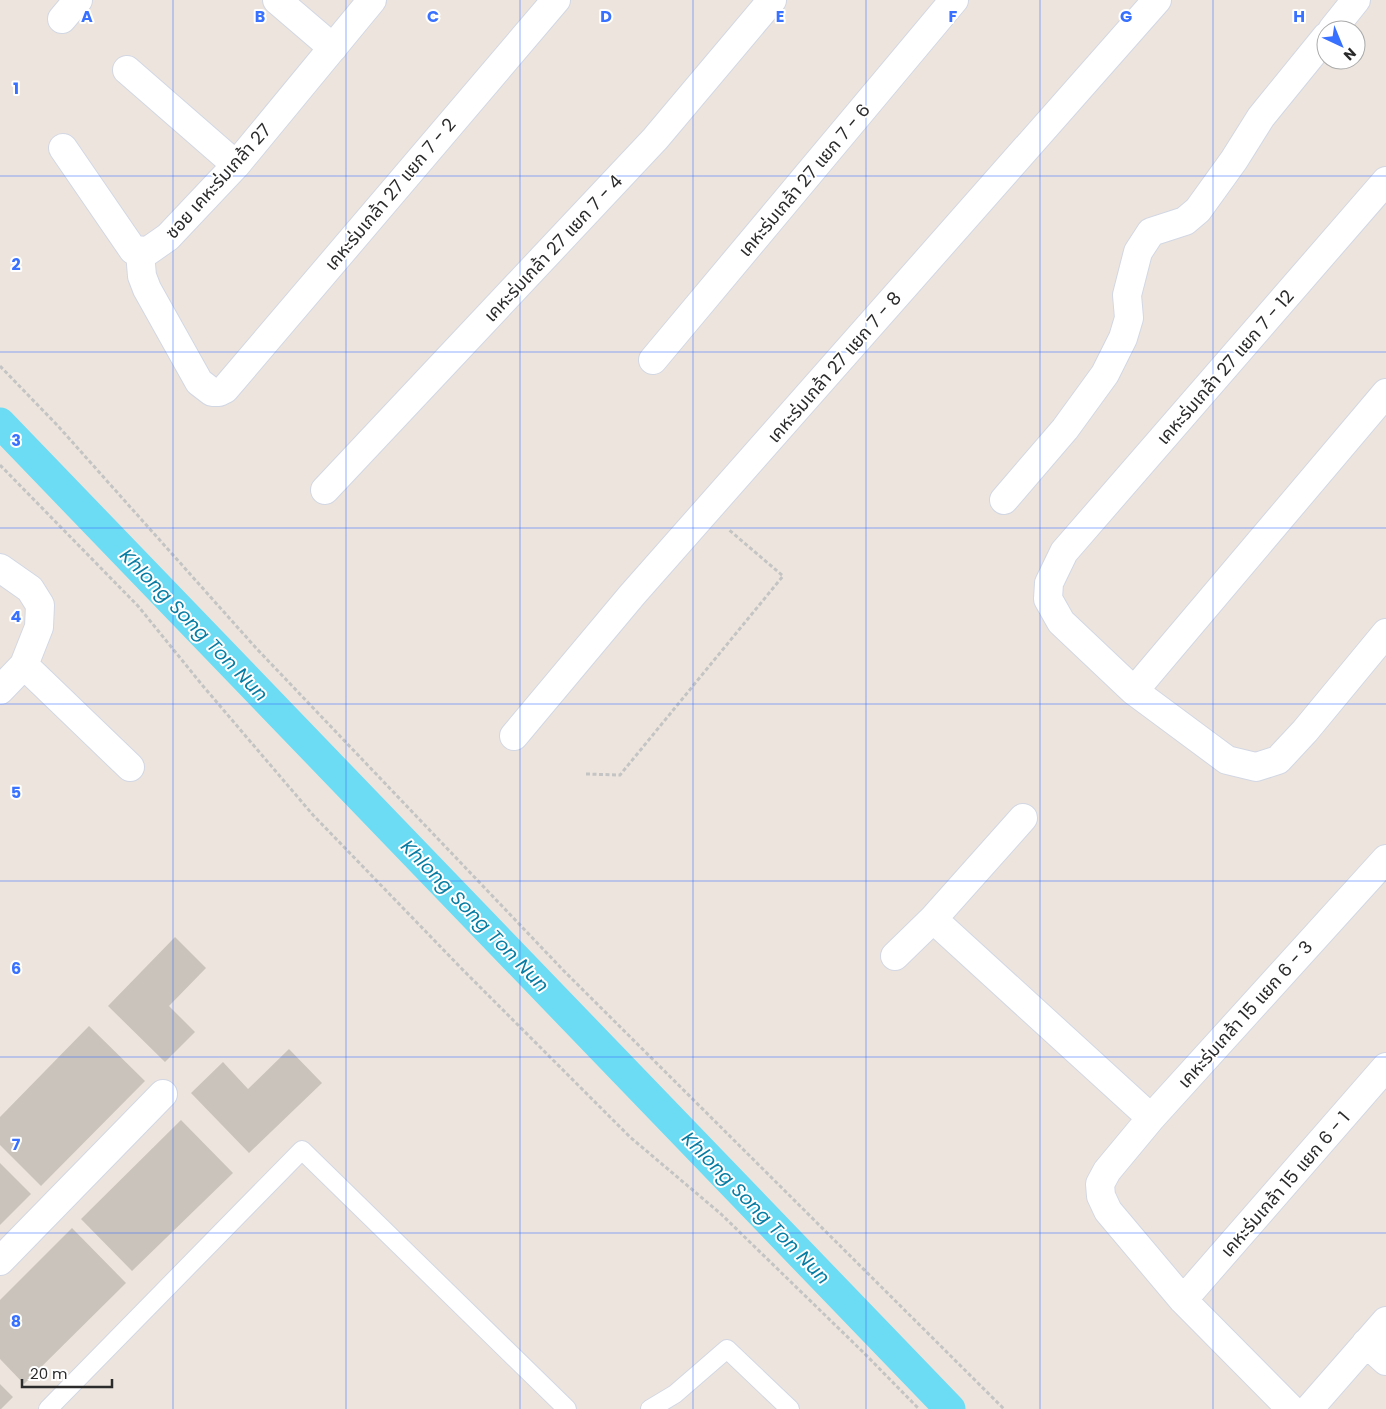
<svg xmlns="http://www.w3.org/2000/svg" width="1386" height="1409" font-family="Poppins,'Noto Sans Thai',sans-serif">
  <rect width="100%" height="100%" fill="#ede5dd"/>
  <g fill="none" stroke-linecap="round" stroke-linejoin="round">
    <path stroke="#6bdcf4" stroke-width="31" d="M0,423L950,1409"/>
  </g>
  <path fill="#c9c3bb" d="M175,937L206,968L169,1006L195,1032L165,1062L108,1006Z
    M89,1026L145,1081L41,1186L0,1145V1117Z
    M289,1049L322,1083L249,1153L191,1093L223,1062L248,1089Z
    M181,1120L233,1173L132,1271L81,1219Z
    M0,1163L31,1194L0,1225Z
    M72,1228L126,1283L24,1384L0,1359V1300Z
    M0,1384L13,1397L1,1409H0Z"/>
  <g fill="none" stroke-linecap="round" stroke-linejoin="round">
    <defs>
      <path id="service" d="M48,1409L302,1150L567,1409
        M650,1409L675,1394L727,1349L790,1409"/>
      <path id="minor" d="M277,0L333,48
        M62,19L78,0
        M1332,30L1356,0
        M127,70L236,165
        M63,148L133,250L148,251L168,237L236,165L372,0
        M1386,181L1064,552L1049,583L1048,599L1061,622L1134,691L1227,760L1256,767L1278,760L1305,731L1386,633
        M140,252L142,276L147,289L199,382L212,392H219L225,389L556,0
        M653,360L954,0
        M325,490L655,139L772,0
        M1004,500L1065,429L1105,374L1123,338L1129,318L1127,295L1138,252L1151,232L1185,221L1198,210L1234,160L1261,117L1326,37
        M0,568L30,589L40,605L39,627L24,665L0,690
        M24,665L130,767
        M1134,691L1386,393
        M514,736L632,595L1157,0
        M933,919L1151,1118
        M895,956L933,919L1023,818
        M0,1261L163,1094
        M1183,1300L1386,1067
        M1366,1343L1386,1361
        M1291,1409L1183,1300L1108,1211L1101,1196L1100,1184L1107,1171L1151,1118L1386,859
        M1309,1409L1386,1321"/>
    </defs>
    <use href="#service" stroke="#d2d7e4" stroke-width="20"/>
    <use href="#minor" stroke="#d2d7e4" stroke-width="30"/>
    <path stroke="#c4c4c4" stroke-width="3" stroke-dasharray="4 2.5" stroke-linecap="butt" d="M0,366L58,426L256,648L563,970L1004,1409
      M0,465L138,606L203,686L313,815L462,969L630,1137L721,1214L864,1353L919,1409
      M586,774L620,775L783,576L728,529"/>
    <use href="#service" stroke="#fff" stroke-width="18"/>
    <use href="#minor" stroke="#fff" stroke-width="28"/>
  </g>
  <path fill="none" stroke="#3870ff" stroke-width="1" stroke-opacity="0.55" d="M173,0V1409M346,0V1409M520,0V1409M693,0V1409M866,0V1409M1040,0V1409M1213,0V1409M0,176H1386M0,352H1386M0,528H1386M0,704H1386M0,881H1386M0,1057H1386M0,1233H1386"/>
  <g text-anchor="middle" dominant-baseline="central" stroke-width="4" stroke-linejoin="round" paint-order="stroke">
    <g font-size="18" fill="#2b2b2b" stroke="#fff">
      <text transform="translate(804 180) rotate(-50)">เคหะร่มเกล้า 27 แยก 7 - 6</text>
      <text transform="translate(218 181) rotate(-48)">ซอย เคหะร่มเกล้า 27</text>
      <text transform="translate(390 194) rotate(-50)">เคหะร่มเกล้า 27 แยก 7 - 2</text>
      <text transform="translate(553 248) rotate(-47)">เคหะร่มเกล้า 27 แยก 7 - 4</text>
      <text transform="translate(834 367) rotate(-49)">เคหะร่มเกล้า 27 แยก 7 - 8</text>
      <text transform="translate(1225 367) rotate(-49)">เคหะร่มเกล้า 27 แยก 7 - 12</text>
      <text transform="translate(1245 1014) rotate(-48)">เคหะร่มเกล้า 15 แยก 6 - 3</text>
      <text transform="translate(1285 1184) rotate(-49)">เคหะร่มเกล้า 15 แยก 6 - 1</text>
    </g>
    <g font-size="19" font-style="italic" fill="#087ca2" stroke="#fff">
      <text transform="translate(194 625) rotate(46)">Khlong Song Ton Nun</text>
      <text transform="translate(475 916) rotate(46)">Khlong Song Ton Nun</text>
      <text transform="translate(756 1208) rotate(46)">Khlong Song Ton Nun</text>
    </g>
  </g>
  <g font-size="16" text-anchor="middle" font-weight="bold" fill="#3870ff" stroke="#fff" stroke-width="4" stroke-linejoin="round" paint-order="stroke">
    <text x="87" y="22">A</text>
    <text x="260" y="22">B</text>
    <text x="433" y="22">C</text>
    <text x="606" y="22">D</text>
    <text x="780" y="22">E</text>
    <text x="953" y="22">F</text>
    <text x="1126" y="22">G</text>
    <text x="1299" y="22">H</text>
    <text x="16" y="94">1</text>
    <text x="16" y="270">2</text>
    <text x="16" y="446">3</text>
    <text x="16" y="622">4</text>
    <text x="16" y="798">5</text>
    <text x="16" y="974">6</text>
    <text x="16" y="1150">7</text>
    <text x="16" y="1327">8</text>
  </g>
  <g transform="translate(1341 45) rotate(136)"><circle r="24" fill="#ffffff" stroke="#aaaaaa"/>
  <path d="M0-4L9 19L0 12L-9 19Z" fill="#3870ff"/>
  <text y="-8" font-size="14" font-weight="bold" text-anchor="middle" fill="#2b2b2b">N</text>
  </g>
  <path d="M22 1379v8h90v-8" fill="none" stroke="#2b2b2b" stroke-width="2.5"/>
  <text x="30" y="1379" font-size="15" fill="#2b2b2b" stroke="#ffffff" stroke-width="4" paint-order="stroke">20 m</text>
</svg>
